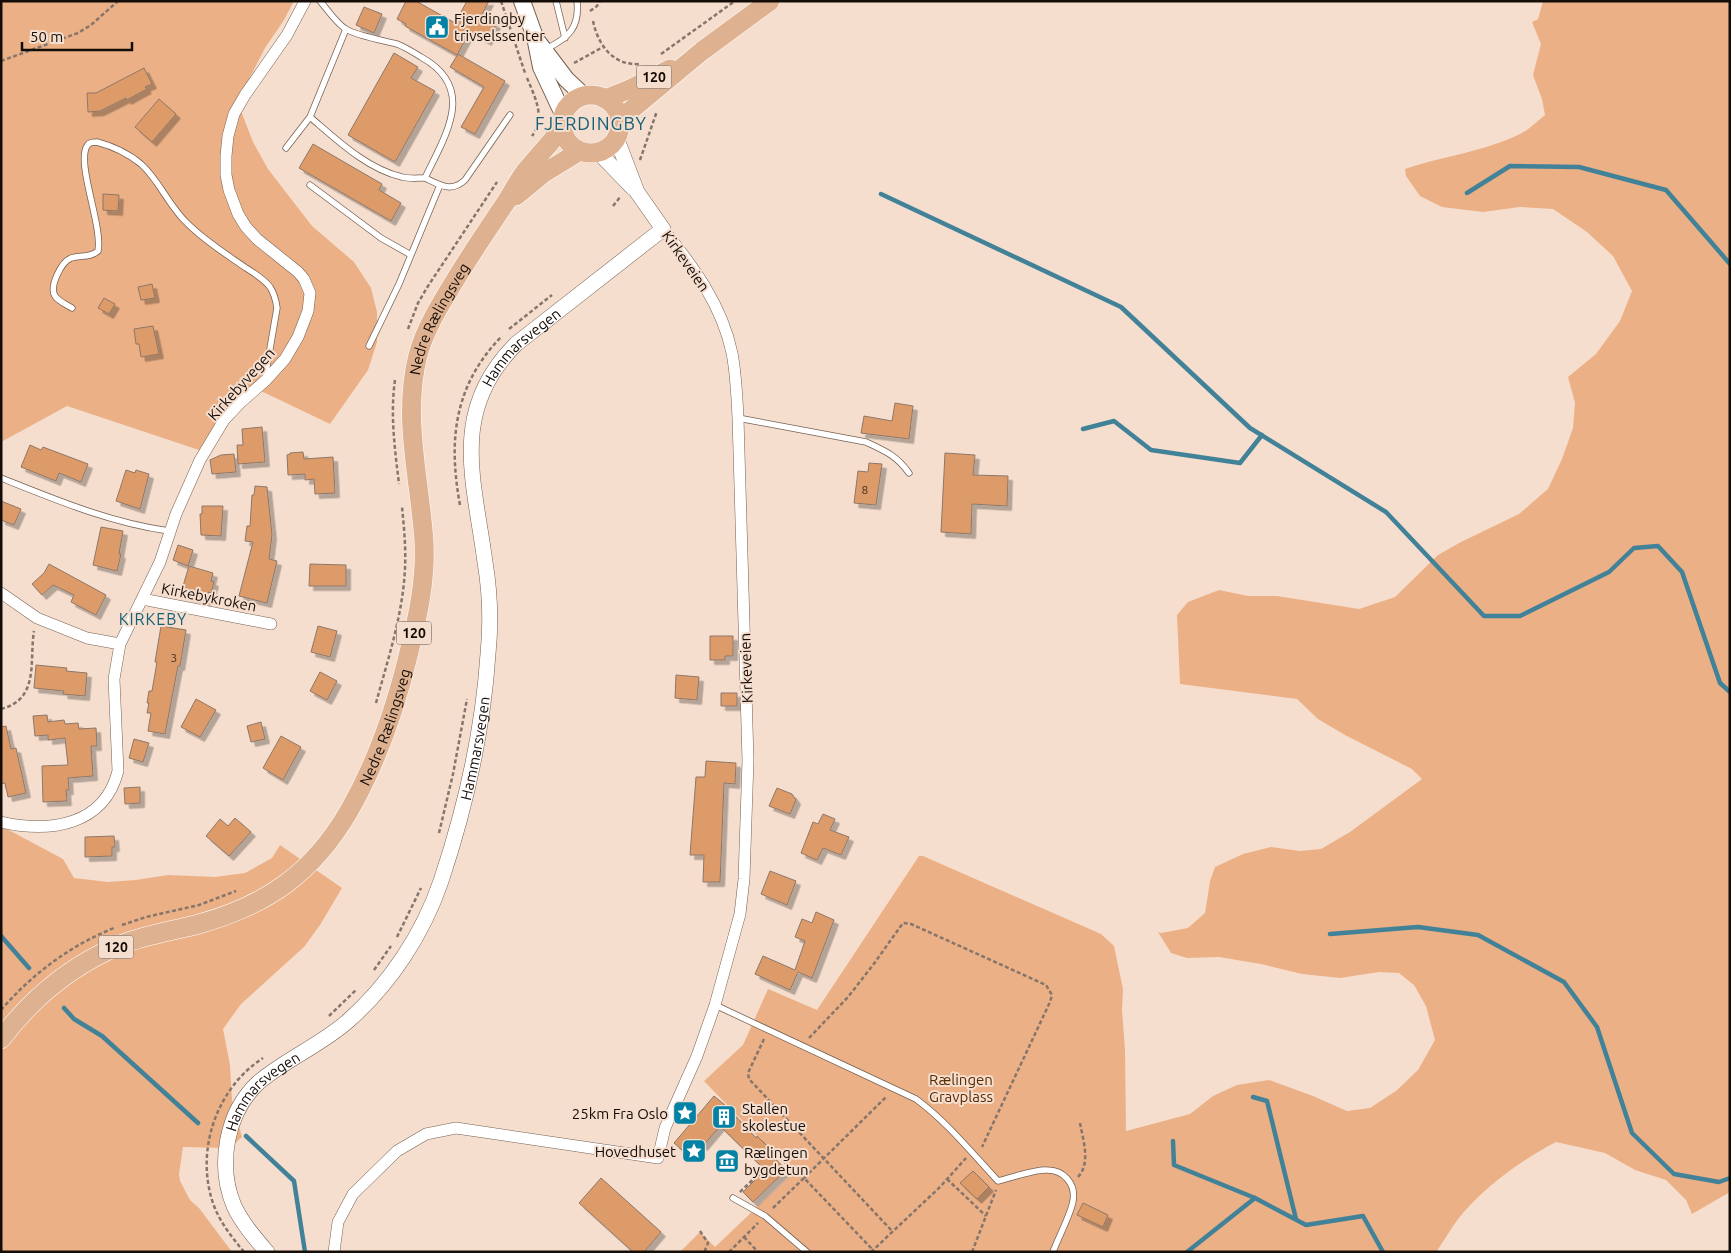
<svg xmlns="http://www.w3.org/2000/svg" width="1731" height="1253" font-family="Ubuntu,sans-serif">
  <defs>
    <filter id="shadow"><feDropShadow dx="4.5" dy="4.5" stdDeviation="0" flood-color="#0004"/></filter>
  </defs>
  <rect width="100%" height="100%" fill="#f6dece"/>
  <path fill="#ebb086" d="M1,1H294L284,20L265,48L245,87L241,111L253,142L268,169L312,226L354,262L371,288L377,312V342L368,370L330,424L261,391L244,397L202,451L67,406L1,442Z
    M1543,1H1730V1192L1692,1214L1686,1200L1666,1180L1635,1170L1605,1153L1556,1142C1520,1161 1484,1187 1458,1219C1450,1230 1444,1241 1436,1252H680L700,1232L715,1247L793,1173L704,1081L743,1045L768,989L817,1010L919,856H923L1101,934L1114,946L1123,989L1122,1010L1125,1050L1126,1131L1190,1114L1213,1096L1237,1085L1269,1080L1313,1096L1347,1111L1370,1108L1396,1091L1418,1070L1435,1040L1426,1006L1414,985L1399,973L1379,972L1340,978L1302,974L1261,964L1219,957L1187,958L1171,953L1158,932L1161,933L1188,928L1205,913L1210,881L1215,867L1243,854L1271,847L1300,851L1321,849L1350,832L1422,779L1412,769L1345,735L1318,719L1297,699L1180,684L1177,615L1188,602L1219,590L1248,596H1277L1359,609L1395,597L1438,555L1461,542L1519,514L1548,489L1562,459L1573,428L1575,403L1568,377L1596,354L1620,321L1632,291L1613,256L1587,232L1553,209L1520,207L1483,212L1442,207L1420,196L1406,176L1405,169C1443,156 1483,152 1520,134C1529,130 1537,121 1545,115L1542,99L1533,75L1541,44L1532,22L1538,19Z
    M1,826L63,859L74,878L108,882L136,880L168,875L215,877L245,873L272,858L280,845L342,888L320,925L304,947L241,1004L223,1029L230,1065L232,1100L242,1137L230,1148L183,1147L179,1174L180,1181L190,1200L199,1208L232,1252H1Z"/>
  <g fill="none" stroke-linecap="round" stroke-linejoin="round">
    <path stroke="#428299" stroke-width="4.5" d="M1467,193L1510,166L1579,167L1666,190L1730,264
      M881,194L1121,307L1250,428L1386,512L1484,616H1520L1609,572L1634,548L1658,546L1682,572L1720,683L1730,692
      M1083,429L1114,421L1151,450L1240,463L1262,435
      M1330,934L1418,927L1478,935L1564,982L1597,1027L1632,1133L1674,1174L1719,1182L1730,1178
      M1,936L29,968
      M64,1008L74,1019L102,1036L198,1123
      M1253,1097L1267,1101L1296,1219
      M246,1136L294,1181L305,1252
      M1173,1141L1174,1165L1255,1198L1306,1225L1363,1216L1383,1252
      M1187,1252L1255,1198"/>
  </g>
  <path fill="#de9b6a" stroke="#8d7768" filter="url(#shadow)" d="M406,1H416L455,23L467,1H489L481,16L496,24L487,41L470,31L457,55L405,26L406,24L397,19Z
    M364,7L382,14L374,33L356,25Z
    M394,53L418,67L411,78L435,91L395,162L348,135Z
    M458,54L505,81L475,134L461,127L484,87L450,67Z
    M144,68L152,84L145,87L147,89L127,100L126,98L100,111L88,112L87,93H96Z
    M159,99L176,114L152,142L135,127Z
    M313,144L382,184L379,190L401,203L391,221L299,168Z
    M103,194L119,195L118,211L103,210Z
    M152,284L155,298L141,300L138,287Z
    M104,298L115,304L109,314L98,308Z
    M153,326L159,354L141,357L139,344H136L134,329Z
    M895,403L913,406L909,439L861,433L864,416L892,421Z
    M262,427L265,462L238,464L237,445H243L242,429Z
    M30,445L41,450L43,447L88,464L81,482L59,473L56,481L21,467Z
    M303,452L304,459L333,457L335,493L315,494L314,479L305,480V474L288,475L287,455L290,454V453Z
    M945,453L975,455L973,475L1008,476L1007,506L972,504L971,534L941,532Z
    M234,454L236,472L212,474L210,460L221,455Z
    M869,463L882,464L876,505L854,503L858,471L868,472Z
    M126,470L135,473L136,470L149,474L140,509L116,501Z
    M255,486L267,487L272,535L269,559L277,561L267,603L239,596L253,542L245,541L247,526H250L252,495H254Z
    M1,501L21,509L14,525L1,520Z
    M202,506H223L221,536L201,535L200,514H202Z
    M101,527L123,531L119,554H121L117,571L93,565Z
    M178,545L193,550L188,566L173,560Z
    M49,564L106,595L96,615L71,602L74,595L53,585L42,595L32,584L44,573Z
    M310,564L346,565V586H309Z
    M189,566L213,573L211,581L214,582L211,593L208,592L206,601L184,595L186,587L183,586Z
    M161,626L186,630L180,666H178L165,734L148,731L151,713H147L149,703H147L149,691H152L157,662H155Z
    M318,626L337,631L330,657L311,652Z
    M710,636H733V656H725V660H710Z
    M36,665L67,668L66,671L87,673L85,696L63,694L64,691L34,688Z
    M320,672L337,681L327,700L310,691Z
    M676,675L699,677L697,700L675,698Z
    M721,693H737V706H721Z
    M196,699L216,710L200,737L181,727Z
    M47,715L48,722L64,720L65,724L78,723L79,729L96,728L97,746H91L93,776L68,778L69,790H66L67,801L43,802L42,766L68,765L65,738L48,740V735L35,736L33,716Z
    M261,722L265,739L251,742L247,726Z
    M6,726L11,749L16,748L26,793L8,797L5,783L1,784V727Z
    M281,736L301,747L283,780L263,768Z
    M134,739L149,743L143,762L129,758Z
    M706,761L736,763L735,784L724,783L720,882H703L704,855H690L696,777H705Z
    M140,787V803L125,804L124,788Z
    M777,788L792,794L796,800L790,814L769,806Z
    M823,814L835,819L830,830L849,837L841,855L823,848L817,860L801,853L813,822L818,824Z
    M235,818L251,832L229,856L206,836L220,819L228,826Z
    M114,836L115,847H112V856L85,857V837Z
    M770,871L796,881L787,905L761,894Z
    M816,912L834,920L812,978L798,972L790,990L755,974L763,956L795,970L805,941L795,937L802,919L812,923Z
    M714,1096L725,1105L756,1138L757,1136L770,1149L768,1151L786,1170L753,1202L743,1192L765,1170L720,1126L703,1146L700,1144L689,1156L674,1143Z
    M973,1171L989,1187L977,1199L960,1183Z
    M601,1178L661,1232L644,1252H633L579,1203Z
    M1083,1203L1108,1215L1103,1227L1077,1215Z"/>
  <g fill="none" stroke-linecap="round" stroke-linejoin="round">
    <defs>
      <path id="service" d="M320,1C327,9 337,24 346,29C354,35 385,41 397,44C405,47 413,52 421,57C477,88 446,134 425,178C418,178 409,179 402,177C367,169 337,140 310,117L346,29
        M556,1L565,38
        M546,49C568,38 580,28 577,1
        M286,148L310,117
        M425,178C440,185 451,193 465,180L510,115
        M310,185L381,238L411,255
        M72,308C67,305 58,301 55,296C49,287 61,262 71,258C81,255 90,258 98,251C103,227 76,163 87,146C89,142 93,142 97,142C112,146 129,154 141,164C160,181 169,207 188,224C205,241 226,254 246,268C254,273 264,279 270,287C274,293 276,301 277,308L266,372V378
        M369,346L399,284L440,185
        M738,418L866,442C885,451 896,455 909,473
        M1,478C56,500 111,523 169,531
        M715,1005L916,1099C947,1122 971,1152 998,1181C1011,1178 1035,1169 1047,1170C1064,1170 1076,1184 1073,1201C1071,1214 1058,1238 1053,1252
        M733,1198L765,1216L807,1252"/>
      <path id="minor" d="M1,593L37,618L87,638L120,644
        M142,599L271,624
        M1,822C50,833 104,826 118,771L114,679L120,644L160,562L176,514L200,460L224,420L241,402L266,380L285,359L298,337L308,311L310,293L304,279L298,272L257,239L246,227L238,214L229,190L226,175V156L228,136L234,114L245,95L287,35L305,1
        M334,1252L338,1222L353,1194L397,1151L426,1134L456,1128L658,1158L665,1128L697,1056L715,1005L740,914L744,879L748,760L738,418C737,396 736,374 732,353C722,305 693,266 663,229"/>
      <g id="tertiary">
        <path d="M598,152L633,188"/>
        <path id="s1" d="M267,1252C255,1238 242,1223 234,1206C217,1165 226,1112 259,1082C286,1059 321,1045 348,1021C390,984 423,934 441,881C465,809 483,730 488,654C491,624 490,592 485,562C474,479 449,411 516,344L663,229L637,192L616,137"/>
      </g>
      <path id="secondary" d="M522,1L535,37L541,67L563,114
        M538,42L566,79L583,95"/>
      <g id="primary">
        <circle cx="591" cy="124" r="29"/>
        <path d="M605,99L630,89L670,69"/>
        <path d="M619,120L702,51L770,1"/>
        <path d="M516,196L544,173L580,151"/>
        <path id="s2" d="M1,1039C32,998 72,965 120,945C145,935 172,931 199,924C267,905 313,873 349,811C377,762 396,707 409,652C418,616 426,579 424,542C420,479 402,418 418,355C425,329 440,305 454,282C469,257 486,232 502,208C510,197 516,184 524,173C536,158 550,144 562,128"/>
      </g>
    </defs>
    <use href="#service" stroke="#756052" stroke-width="7"/>
    <use href="#minor" stroke="#756052" stroke-width="12"/>
    <use href="#tertiary" stroke="#756052" stroke-width="16"/>
    <use href="#secondary" stroke="#756052" stroke-width="18"/>
    <use href="#primary" stroke="#fff" stroke-width="20"/>
    <path stroke="#85756b" stroke-width="2.5" stroke-dasharray="4 2.5" stroke-linecap="butt" d="M501,1L525,73
      M590,11L597,6L600,1
      M593,21C598,45 613,66 640,64
      M661,54L735,1
      M1,61L78,33L91,25L118,1
      M574,63L603,47
      M527,78C535,97 546,118 532,136
      M640,160L657,111
      M613,206L621,196
      M408,329L418,303L428,286L497,182
      M509,329L552,295
      M395,380C390,415 395,450 399,484
      M460,505C448,440 454,385 502,336
      M376,703C388,659 403,614 405,568C406,548 404,527 402,507
      M1,709C40,699 29,661 34,631
      M439,833L453,774L467,699
      M122,925L146,917L199,905L236,891
      M397,937L421,888
      M374,970L391,946
      M1,1010C32,974 71,945 114,928
      M329,1016L357,989
      M809,1038L848,997L873,965L903,923L911,924L1046,985L1052,995L1050,1002L982,1147
      M764,1039L748,1073L749,1079L893,1232
      M1078,1177C1091,1163 1083,1140 1080,1123
      M804,1178L886,1097
      M947,1179L986,1216
      M740,1192L762,1171
      M773,1208L804,1178L873,1250
      M700,1231L708,1243L705,1250L707,1252
      M744,1237L758,1252
      M244,1252C231,1236 218,1220 212,1200C196,1148 217,1088 263,1058
      M729,1252L758,1223
      M871,1252L940,1187L966,1158
      M972,1252L996,1190"/>
    <use href="#service" stroke="#fff" stroke-width="5.5"/>
    <use href="#minor" stroke="#fff" stroke-width="11"/>
    <use href="#tertiary" stroke="#fff" stroke-width="15"/>
    <use href="#secondary" stroke="#fff" stroke-width="16"/>
    <use href="#primary" stroke="#deb291" stroke-width="19"/>
  </g>
  <defs>
    <symbol id="civic-square" viewBox="-11 -11 22 22"><rect x="-9" y="-9" width="18" height="18" rx="4" fill="#0382a6" stroke="#f6dece"/><path d="M-.6-6.5H3V-4.5H.6V-3L4-1V1h2V6H-6V1h2V-1L-.6-3ZM-1.2 2.5V6h2.4V2.5Z" fill="#fff"/></symbol>
    <symbol id="sight-square" viewBox="-11 -11 22 22"><rect x="-9" y="-9" width="18" height="18" rx="4" fill="#0382a6" stroke="#f6dece"/><path d="M0-6L1.8-2.2L6-1.7L2.9 1.2L3.7 5.4L0 3.3L-3.7 5.4L-2.9 1.2L-6-1.7L-1.8-2.2Z" fill="#fff"/></symbol>
    <symbol id="building-square" viewBox="-11 -11 22 22"><rect x="-9" y="-9" width="18" height="18" rx="4" fill="#0382a6" stroke="#f6dece"/><path d="M-4-6H4V6H1V3H-1V6H-4ZM-2.5-4.3h1.7v1.8h-1.7ZM.8-4.3h1.7v1.8H.8ZM-2.5-1h1.7V.8h-1.7ZM.8-1h1.7V.8H.8Z" fill="#fff"/></symbol>
    <symbol id="museum-square" viewBox="-11 -11 22 22"><rect x="-9" y="-9" width="18" height="18" rx="4" fill="#0382a6" stroke="#f6dece"/><path d="M0-6L6-3V-2H-6V-3ZM-5-1h2V3h-2ZM-1-1h2V3h-2ZM3-1h2V3H3ZM-6 4H6V6H-6Z" fill="#fff"/></symbol>
  </defs>
  <g fill-rule="evenodd">
    <use href="#civic-square" x="423" y="13" width="28" height="28"/>
    <use href="#sight-square" x="671" y="1099" width="28" height="28"/>
    <use href="#building-square" x="710" y="1103" width="28" height="28"/>
    <use href="#sight-square" x="680" y="1137" width="28" height="28"/>
    <use href="#museum-square" x="713" y="1147" width="28" height="28"/>
  </g>
  <g text-anchor="middle" dominant-baseline="central" stroke-width="4" stroke-linejoin="round" paint-order="stroke">
    <g font-size="12" fill="#463020">
      <text x="865" y="489">8</text>
      <text x="174" y="657">3</text>
    </g>
    <g fill="#f6dece" stroke="#584b43" stroke-width="1">
      <rect x="636.5" y="65.5" width="35" height="23" rx="4"/>
      <rect x="396.5" y="621.5" width="35" height="23" rx="4"/>
      <rect x="98.5" y="935.5" width="35" height="23" rx="4"/>
    </g>
    <g font-size="14" font-weight="bold" fill="#140c07">
      <text x="654" y="77">120</text>
      <text x="414" y="633">120</text>
      <text x="116" y="947">120</text>
    </g>
    <g font-size="15" fill="#140c07" stroke="#f6dece" text-anchor="start">
      <text x="454" y="18">Fjerdingby<tspan x="454" dy="17">trivselssenter</tspan></text>
      <text x="742" y="1108">Stallen<tspan x="742" dy="17">skolestue</tspan></text>
      <text x="668" y="1113" text-anchor="end">25km Fra Oslo</text>
      <text x="676" y="1151" text-anchor="end">Hovedhuset</text>
      <text x="744" y="1152">Rælingen<tspan x="744" dy="17">bygdetun</tspan></text>
    </g>
    <g font-size="15" fill="#140c07" stroke="#f6dece">
      <text transform="translate(686 261) rotate(55)">Kirkeveien</text>
      <text stroke="none"><textPath href="#s2" startOffset="940">Nedre Rælingsveg</textPath></text>
      <text stroke="none"><textPath href="#s1" startOffset="1026">Hammarsvegen</textPath></text>
      <text transform="translate(241 384) rotate(-48)">Kirkebyvegen</text>
      <text transform="translate(209 597) rotate(11)">Kirkebykroken</text>
      <text transform="translate(746 668) rotate(-92)">Kirkeveien</text>
      <text stroke="none"><textPath href="#s2" startOffset="520">Nedre Rælingsveg</textPath></text>
      <text stroke="none"><textPath href="#s1" startOffset="606">Hammarsvegen</textPath></text>
      <text stroke="none"><textPath href="#s1" startOffset="186">Hammarsvegen</textPath></text>
    </g>
    <g font-size="15" fill="#562b03" stroke="#f6dece">
      <text x="961" y="1079">Rælingen<tspan x="961" dy="17">Gravplass</tspan></text>
    </g>
    <g font-size="16" letter-spacing="1" fill="#16607a" stroke="#f6dece">
      <text x="153" y="619">KIRKEBY</text>
    </g>
    <g font-size="18" letter-spacing="1" fill="#16607a" stroke="#f6dece">
      <text x="591" y="123">FJERDINGBY</text>
    </g>
  </g>
  <rect width="1731" height="1253" fill="none" stroke="#140c07" stroke-width="5"/>
  <path d="M22 42v8h110v-8" fill="none" stroke="#140c07" stroke-width="2.5"/>
  <text x="30" y="42" font-size="15" fill="#140c07" stroke="#f6dece" stroke-width="4" paint-order="stroke">50 m</text>
</svg>
